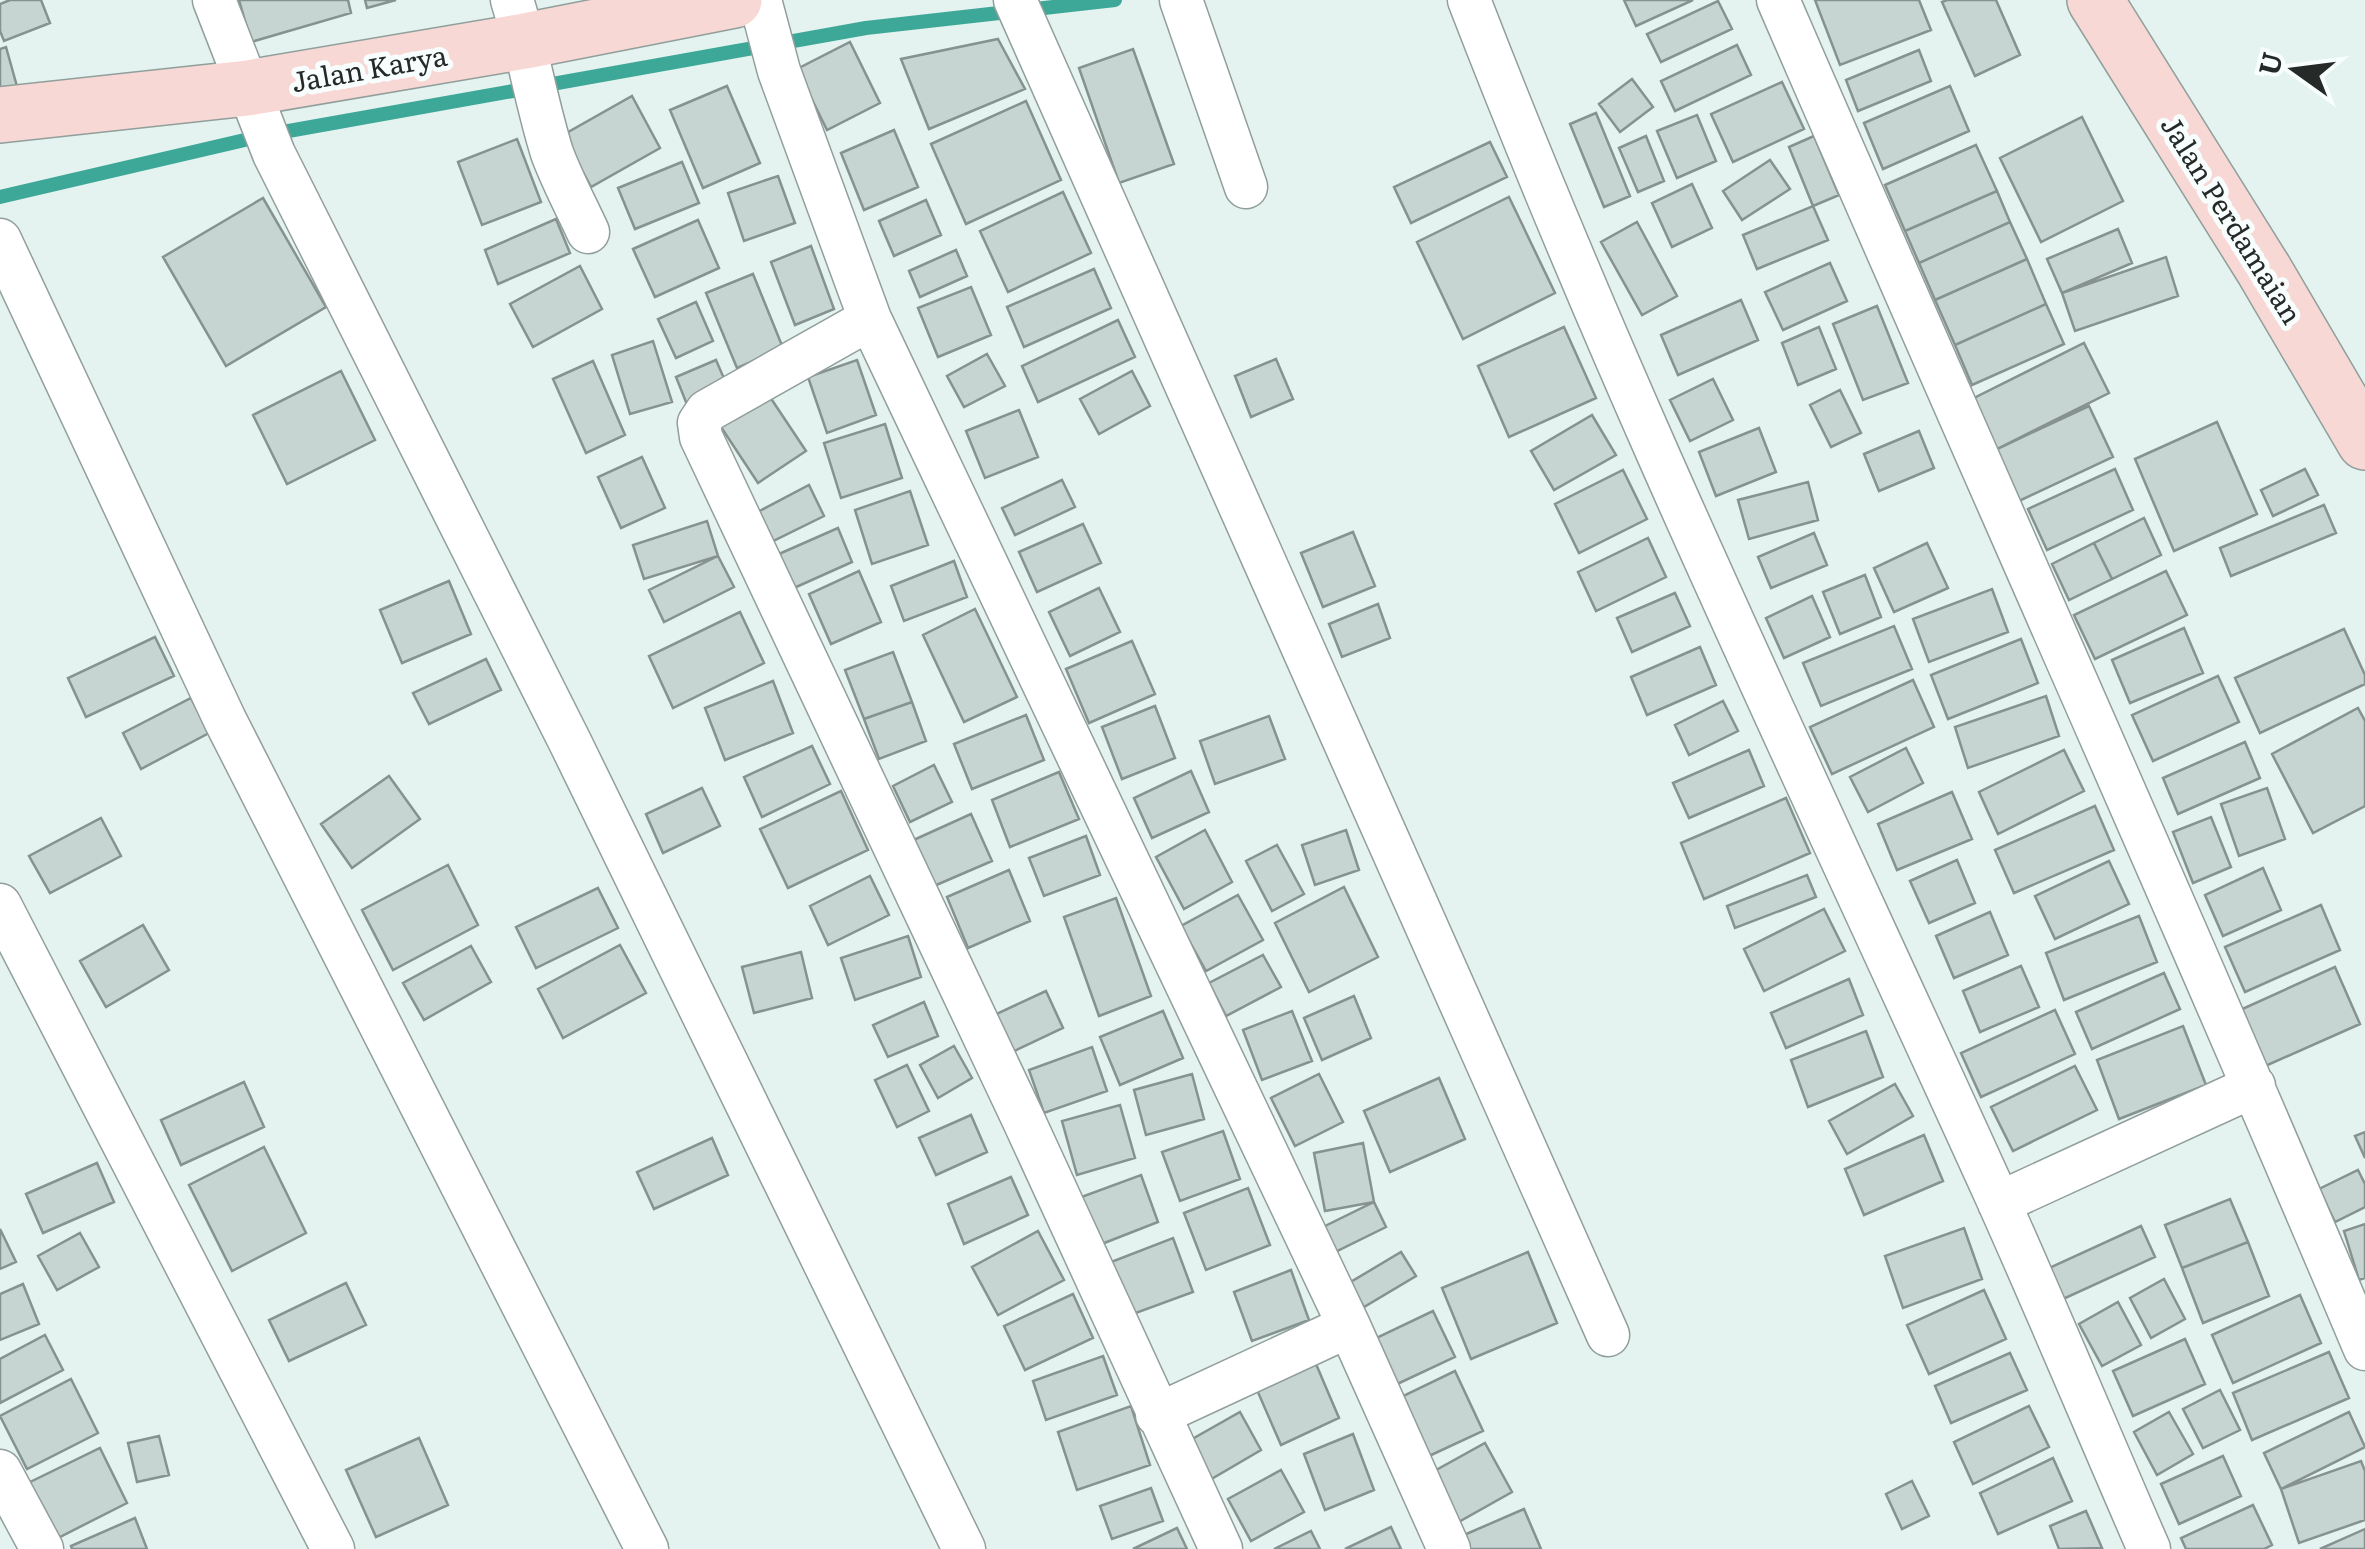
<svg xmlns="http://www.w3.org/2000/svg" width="2365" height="1549" font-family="Literata,serif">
  <rect width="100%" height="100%" fill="#e5f3f0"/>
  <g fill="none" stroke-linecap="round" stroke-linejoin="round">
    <path stroke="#3ea898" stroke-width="14" d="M0,197L266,135L866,28L1115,0"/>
  </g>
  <path fill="#c7d5d2" stroke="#85928f" stroke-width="2.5" d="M10,0H41L50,23L4,41L0,31V4Z
    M239,0H348L351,13L251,42Z
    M365,0H396L367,8Z
    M1624,0H1693L1636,26Z
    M1815,0H1919L1931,30L1840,65Z
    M1947,0H1996L2020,55L1975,76L1942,2Z
    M1718,1L1732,29L1661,62L1647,34Z
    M998,39L1025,89L929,129L901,59Z
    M850,42L880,103L827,130L797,69Z
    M1737,45L1751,75L1675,111L1661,81Z
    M6,47L18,90L0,94V49Z
    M1133,49L1174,164L1119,183L1079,68Z
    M1919,50L1931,81L1858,111L1846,80Z
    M1632,79L1653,107L1620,132L1599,104Z
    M1782,82L1804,129L1733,162L1711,114Z
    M727,86L760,163L703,188L670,110Z
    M1950,86L1969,131L1883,169L1864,123Z
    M632,96L660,148L591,187L563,135Z
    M1026,101L1061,180L966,224L931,144Z
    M1596,113L1630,196L1604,207L1570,124Z
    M1697,115L1716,161L1677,178L1657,131Z
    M2082,117L2123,201L2041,242L2000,158Z
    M894,130L918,187L864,210L841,153Z
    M1646,136L1664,181L1638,192L1619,148Z
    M1814,136L1839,195L1813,206L1789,147Z
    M517,139L541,202L482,225L458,162Z
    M1490,142L1507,177L1411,223L1394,187Z
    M1976,145L1997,191L1905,231L1885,185Z
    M1770,160L1790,189L1742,220L1723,191Z
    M682,162L699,203L635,229L618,188Z
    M778,176L795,223L744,241L728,193Z
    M1692,184L1712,228L1672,247L1652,203Z
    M1997,191L2010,222L1919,263L1905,231Z
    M1063,192L1091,253L1008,292L980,231Z
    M1509,197L1555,293L1463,339L1417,242Z
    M263,198L326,307L226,366L163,257Z
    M926,200L941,235L894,256L879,221Z
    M1813,206L1828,240L1757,269L1743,235Z
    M556,219L570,253L498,284L485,250Z
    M698,220L719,268L655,297L633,249Z
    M1637,222L1677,296L1642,315L1601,242Z
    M2010,222L2027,259L1935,300L1919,263Z
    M2118,229L2132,263L2062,293L2047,259Z
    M811,246L834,309L795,325L771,262Z
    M956,250L967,276L920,297L909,271Z
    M2166,257L2178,296L2075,331L2062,293Z
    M2027,259L2046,304L1955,345L1935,300Z
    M1830,263L1847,301L1783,330L1765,292Z
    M580,266L602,309L533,347L510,304Z
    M1094,269L1111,308L1024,347L1007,307Z
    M753,274L783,348L737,368L706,293Z
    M971,287L991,335L938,357L918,308Z
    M1741,300L1758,340L1678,375L1661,335Z
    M696,302L713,341L676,358L658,319Z
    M2046,304L2064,344L1972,385L1955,345Z
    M1877,306L1908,383L1863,400L1833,324Z
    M1118,320L1135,357L1038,402L1022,366Z
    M1564,327L1596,398L1509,437L1478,366Z
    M1819,327L1836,369L1798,385L1782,343Z
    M653,341L672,402L630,414L612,355Z
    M2084,343L2109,393L1995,450L1970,400Z
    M987,354L1005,386L964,407L947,376Z
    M1276,359L1293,399L1251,417L1235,376Z
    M716,360L729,390L688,407L676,377Z
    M857,360L876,415L827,433L808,377Z
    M593,361L625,435L586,453L553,379Z
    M341,371L375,440L287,484L253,415Z
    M1132,371L1150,406L1099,434L1080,399Z
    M1713,379L1733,420L1690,441L1670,400Z
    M1840,390L1861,433L1831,447L1810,405Z
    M768,394L806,451L758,483L721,427Z
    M2089,406L2113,457L2019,501L1995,450Z
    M1019,410L1038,457L985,478L966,431Z
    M1592,415L1616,455L1554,490L1531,451Z
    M2217,422L2257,514L2174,551L2135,459Z
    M885,424L902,478L841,498L824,443Z
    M1759,428L1776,472L1716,496L1699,452Z
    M1919,431L1934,468L1879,491L1864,454Z
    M642,457L665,508L621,528L598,477Z
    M2115,469L2133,510L2047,550L2028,509Z
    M2305,469L2318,495L2273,516L2261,490Z
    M1623,470L1647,519L1579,553L1555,504Z
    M1062,480L1075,507L1015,535L1002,508Z
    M1808,482L1818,520L1749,539L1738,500Z
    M809,485L824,516L767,544L752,515Z
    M910,491L928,545L872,564L855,510Z
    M2324,505L2336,533L2231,576L2220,548Z
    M2144,518L2161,555L2112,579L2094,543Z
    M707,521L718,556L644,579L633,545Z
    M1083,524L1101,563L1037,592L1019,552Z
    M838,528L852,562L794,588L779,554Z
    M1353,532L1375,586L1323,607L1301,553Z
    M1814,533L1827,565L1771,588L1758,557Z
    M1648,538L1666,577L1596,611L1578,572Z
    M1927,543L1948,588L1894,612L1874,568Z
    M2094,543L2112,579L2069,600L2052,564Z
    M718,556L734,587L664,622L649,590Z
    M954,561L967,597L904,621L891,586Z
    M859,571L881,622L831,644L809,594Z
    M2166,571L2187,615L2095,659L2074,615Z
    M1865,575L1881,617L1840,634L1823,592Z
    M449,581L471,634L402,663L380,610Z
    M1099,588L1120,632L1070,656L1049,612Z
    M1992,589L2008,632L1929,662L1913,619Z
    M1675,593L1690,626L1632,652L1617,618Z
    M1812,596L1830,637L1784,658L1766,618Z
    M1378,604L1390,638L1342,657L1329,624Z
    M975,609L1017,697L964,722L923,635Z
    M740,612L764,663L673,708L649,656Z
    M1894,626L1912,669L1821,706L1803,663Z
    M2184,628L2203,673L2130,703L2112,660Z
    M2344,629L2365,675V684L2260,733L2235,678Z
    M155,637L174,676L86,717L68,678Z
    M2021,639L2038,683L1948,719L1931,675Z
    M1132,641L1155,694L1089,723L1066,669Z
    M1700,647L1716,685L1647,715L1631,677Z
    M893,652L912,702L864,719L845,670Z
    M486,659L501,690L429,724L413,693Z
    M2218,676L2239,722L2153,761L2132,715Z
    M1913,680L1934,727L1832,774L1810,727Z
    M773,681L793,733L725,760L705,708Z
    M2046,696L2059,736L1968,768L1955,727Z
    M191,698L209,733L141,769L123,733Z
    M1723,701L1738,731L1689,755L1675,725Z
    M912,702L926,741L879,759L864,719Z
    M1155,706L1175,758L1122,779L1102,727Z
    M2358,708L2365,721V806L2313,833L2272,754Z
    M1026,715L1044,760L972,789L954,744Z
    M1269,716L1285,759L1215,784L1200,741Z
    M2245,742L2260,778L2178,814L2163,778Z
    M812,746L830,784L762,817L744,777Z
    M1906,748L1923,783L1868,812L1850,777Z
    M1749,750L1764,786L1689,818L1673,783Z
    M2064,750L2084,791L1998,834L1979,792Z
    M934,765L952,802L910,822L893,786Z
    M1191,771L1209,812L1152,838L1134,798Z
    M1059,772L1079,819L1010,847L992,800Z
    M389,776L420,819L352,868L321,824Z
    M702,788L720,826L663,853L646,814Z
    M2267,788L2285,839L2239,856L2221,804Z
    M841,791L868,850L788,888L760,829Z
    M1952,792L1972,839L1897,870L1878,824Z
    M1786,798L1810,853L1704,899L1681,843Z
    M2095,806L2114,850L2014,893L1995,850Z
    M971,814L992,861L927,889L907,843Z
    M2211,817L2231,867L2193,883L2173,832Z
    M101,818L121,856L50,893L29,856Z
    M1205,830L1232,882L1184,909L1156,857Z
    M1346,830L1359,870L1315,885L1302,845Z
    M1086,836L1100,875L1044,896L1029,858Z
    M1277,845L1304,894L1272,911L1246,861Z
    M1957,860L1975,903L1929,923L1910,881Z
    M2109,861L2129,904L2055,939L2035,896Z
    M448,865L478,925L393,970L362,910Z
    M2263,868L2281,910L2223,936L2205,895Z
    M1009,870L1030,921L968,948L947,897Z
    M1807,875L1816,897L1735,928L1727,906Z
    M870,876L889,915L828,945L810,906Z
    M1344,887L1378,957L1309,992L1275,923Z
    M598,888L618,928L536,968L516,927Z
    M1238,895L1263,940L1206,971L1181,926Z
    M1116,898L1151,996L1099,1016L1064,917Z
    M2321,905L2340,950L2245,992L2225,947Z
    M1824,909L1845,951L1764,991L1744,949Z
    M1990,912L2008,955L1954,978L1936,936Z
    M2139,916L2157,962L2064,1000L2046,953Z
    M143,925L169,970L106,1007L80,961Z
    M908,936L921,977L855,1000L841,958Z
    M620,945L646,993L563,1038L538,989Z
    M471,946L491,982L424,1020L403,983Z
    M801,952L812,998L754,1013L742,967Z
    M1263,955L1281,987L1226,1016L1209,983Z
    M2021,966L2039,1007L1980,1032L1963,991Z
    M2335,967L2360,1024L2263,1067L2238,1011Z
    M2164,973L2180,1009L2092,1049L2076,1012Z
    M1849,979L1863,1015L1786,1048L1771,1013Z
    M1046,991L1063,1028L1008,1054L990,1017Z
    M1354,996L1371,1038L1322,1060L1304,1018Z
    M924,1002L938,1036L888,1057L873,1025Z
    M2055,1010L2075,1054L1981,1097L1961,1053Z
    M1163,1011L1183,1058L1120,1085L1100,1037Z
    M1292,1011L1312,1061L1262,1080L1243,1030Z
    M2183,1026L2206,1085L2119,1119L2097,1060Z
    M1866,1031L1883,1077L1808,1107L1791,1060Z
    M954,1046L972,1078L938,1098L920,1065Z
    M1092,1047L1107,1091L1044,1113L1029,1070Z
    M907,1065L929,1111L897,1127L875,1080Z
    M2075,1066L2097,1110L2013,1151L1991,1107Z
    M1192,1074L1204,1119L1146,1135L1134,1090Z
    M1319,1074L1343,1122L1295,1146L1271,1098Z
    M1439,1078L1465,1139L1390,1172L1364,1111Z
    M244,1082L264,1127L181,1165L161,1120Z
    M1895,1084L1913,1116L1847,1154L1829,1121Z
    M1120,1105L1135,1158L1077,1175L1062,1121Z
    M971,1115L987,1152L936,1175L919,1138Z
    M1223,1131L1240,1179L1180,1201L1162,1152Z
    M2365,1132V1158L2355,1136Z
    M1924,1135L1943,1181L1864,1215L1845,1169Z
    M712,1138L728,1175L654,1209L637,1172Z
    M1363,1143L1374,1202L1325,1211L1314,1153Z
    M264,1147L306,1233L232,1271L189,1185Z
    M97,1163L114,1202L43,1233L26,1194Z
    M2358,1170L2365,1184V1207L2335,1222L2319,1189Z
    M1141,1175L1158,1222L1094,1247L1076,1199Z
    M1011,1177L1028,1215L964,1244L948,1204Z
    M1248,1188L1270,1245L1206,1270L1184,1213Z
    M2230,1199L2248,1242L2182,1268L2165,1225Z
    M1374,1202L1386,1227L1331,1254L1319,1229Z
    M2365,1224V1278L2359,1280L2344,1231Z
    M2141,1226L2155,1257L2063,1299L2049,1268Z
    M1964,1228L1982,1279L1903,1308L1885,1256Z
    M0,1229L16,1262L0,1269Z
    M1038,1231L1064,1280L998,1315L972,1267Z
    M80,1233L99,1267L57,1290L38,1256Z
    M1173,1238L1193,1292L1125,1317L1106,1264Z
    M2248,1242L2269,1296L2203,1323L2182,1268Z
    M1401,1252L1416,1276L1364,1307L1349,1283Z
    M1528,1252L1557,1323L1471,1359L1442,1288Z
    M1291,1270L1309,1320L1252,1341L1234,1292Z
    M2164,1279L2185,1319L2151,1338L2130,1298Z
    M346,1283L366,1325L289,1361L269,1320Z
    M23,1284L39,1324L0,1340V1294Z
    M1984,1290L2006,1339L1929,1374L1907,1325Z
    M1073,1294L1093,1338L1025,1370L1004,1326Z
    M2300,1295L2321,1343L2233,1383L2212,1335Z
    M2118,1302L2141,1345L2102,1366L2079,1324Z
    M1433,1311L1455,1357L1393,1386L1372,1340Z
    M45,1335L63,1370L0,1403V1359Z
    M2185,1339L2205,1384L2133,1416L2113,1371Z
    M2329,1352L2349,1398L2252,1440L2233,1393Z
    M2010,1353L2027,1390L1951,1423L1935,1386Z
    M1103,1356L1117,1395L1046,1420L1033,1381Z
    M1316,1364L1339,1418L1281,1445L1257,1390Z
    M1455,1371L1483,1431L1429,1456L1401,1397Z
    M71,1379L98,1433L27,1469L0,1416Z
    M2220,1390L2240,1430L2203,1448L2183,1409Z
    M1131,1406L1150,1465L1077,1490L1058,1432Z
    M2029,1406L2049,1447L1973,1484L1954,1442Z
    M1240,1412L1261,1450L1208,1481L1187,1442Z
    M2169,1412L2193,1454L2157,1475L2134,1432Z
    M2349,1412L2365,1447L2281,1489L2264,1453Z
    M1353,1434L1374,1490L1325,1510L1304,1454Z
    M159,1436L169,1475L137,1482L128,1443Z
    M419,1438L448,1505L376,1537L346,1470Z
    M1485,1443L1512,1492L1455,1524L1429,1474Z
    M100,1448L127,1503L52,1541L24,1485Z
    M2223,1456L2241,1496L2179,1524L2161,1484Z
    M2053,1458L2072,1501L1998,1534L1980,1493Z
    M2361,1461L2365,1471V1520L2299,1543L2281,1489Z
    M1281,1470L1304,1512L1251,1541L1228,1499Z
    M1912,1481L1929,1516L1902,1529L1886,1494Z
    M1151,1488L1163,1521L1112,1539L1100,1506Z
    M2253,1505L2272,1545L2264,1549H2186L2181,1538Z
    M1524,1509L1541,1549H1470L1464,1535Z
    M2086,1511L2102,1548L2059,1549L2050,1526Z
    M135,1518L147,1549H72L71,1546Z
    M1391,1527L1401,1549H1345Z
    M1177,1528L1187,1549H1133Z
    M2365,1529V1549H2320Z
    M1311,1531L1320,1549H1274Z"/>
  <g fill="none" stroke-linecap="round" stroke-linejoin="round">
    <defs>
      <path id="street" d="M214,0L274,154L570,742L964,1549
        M512,0C528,50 536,102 552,153C562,180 576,206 588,232
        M760,0L779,71L870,319L1349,1326L1449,1549
        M1015,0L1608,1335
        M1181,0L1246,187
        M1469,0C1626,407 1817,801 1997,1198C2049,1314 2098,1432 2149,1549
        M1778,0C1973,450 2174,897 2365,1349
        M0,240L225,720L647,1549
        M870,319L707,411L699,423L701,437L1024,1121L1221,1549
        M0,905L333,1549
        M1999,1203L2254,1086
        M1157,1415L1349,1326
        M0,1471L42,1549"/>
      <path id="secondary" d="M2095,0L2264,270L2365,442
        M0,115L248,88L525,41L734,0"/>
    </defs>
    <use href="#street" stroke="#919f9c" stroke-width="45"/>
    <use href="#secondary" stroke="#919f9c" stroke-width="58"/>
    <use href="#street" stroke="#fff" stroke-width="42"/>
    <use href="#secondary" stroke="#f7d8d5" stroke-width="55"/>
  </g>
  <g text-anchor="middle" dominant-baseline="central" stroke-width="10" stroke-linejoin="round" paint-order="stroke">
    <g font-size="28" fill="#252a29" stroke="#f8fefd">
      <text transform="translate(369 67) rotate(-10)">Jalan Karya</text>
      <text transform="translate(2233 219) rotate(58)">Jalan Perdamaian</text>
    </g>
  </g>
  <g transform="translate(2295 70) rotate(284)" stroke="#f8fefd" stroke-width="8" paint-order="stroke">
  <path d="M0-8L18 38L0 25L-18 38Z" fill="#252a29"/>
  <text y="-15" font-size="28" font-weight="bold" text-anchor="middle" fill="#252a29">U</text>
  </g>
</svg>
